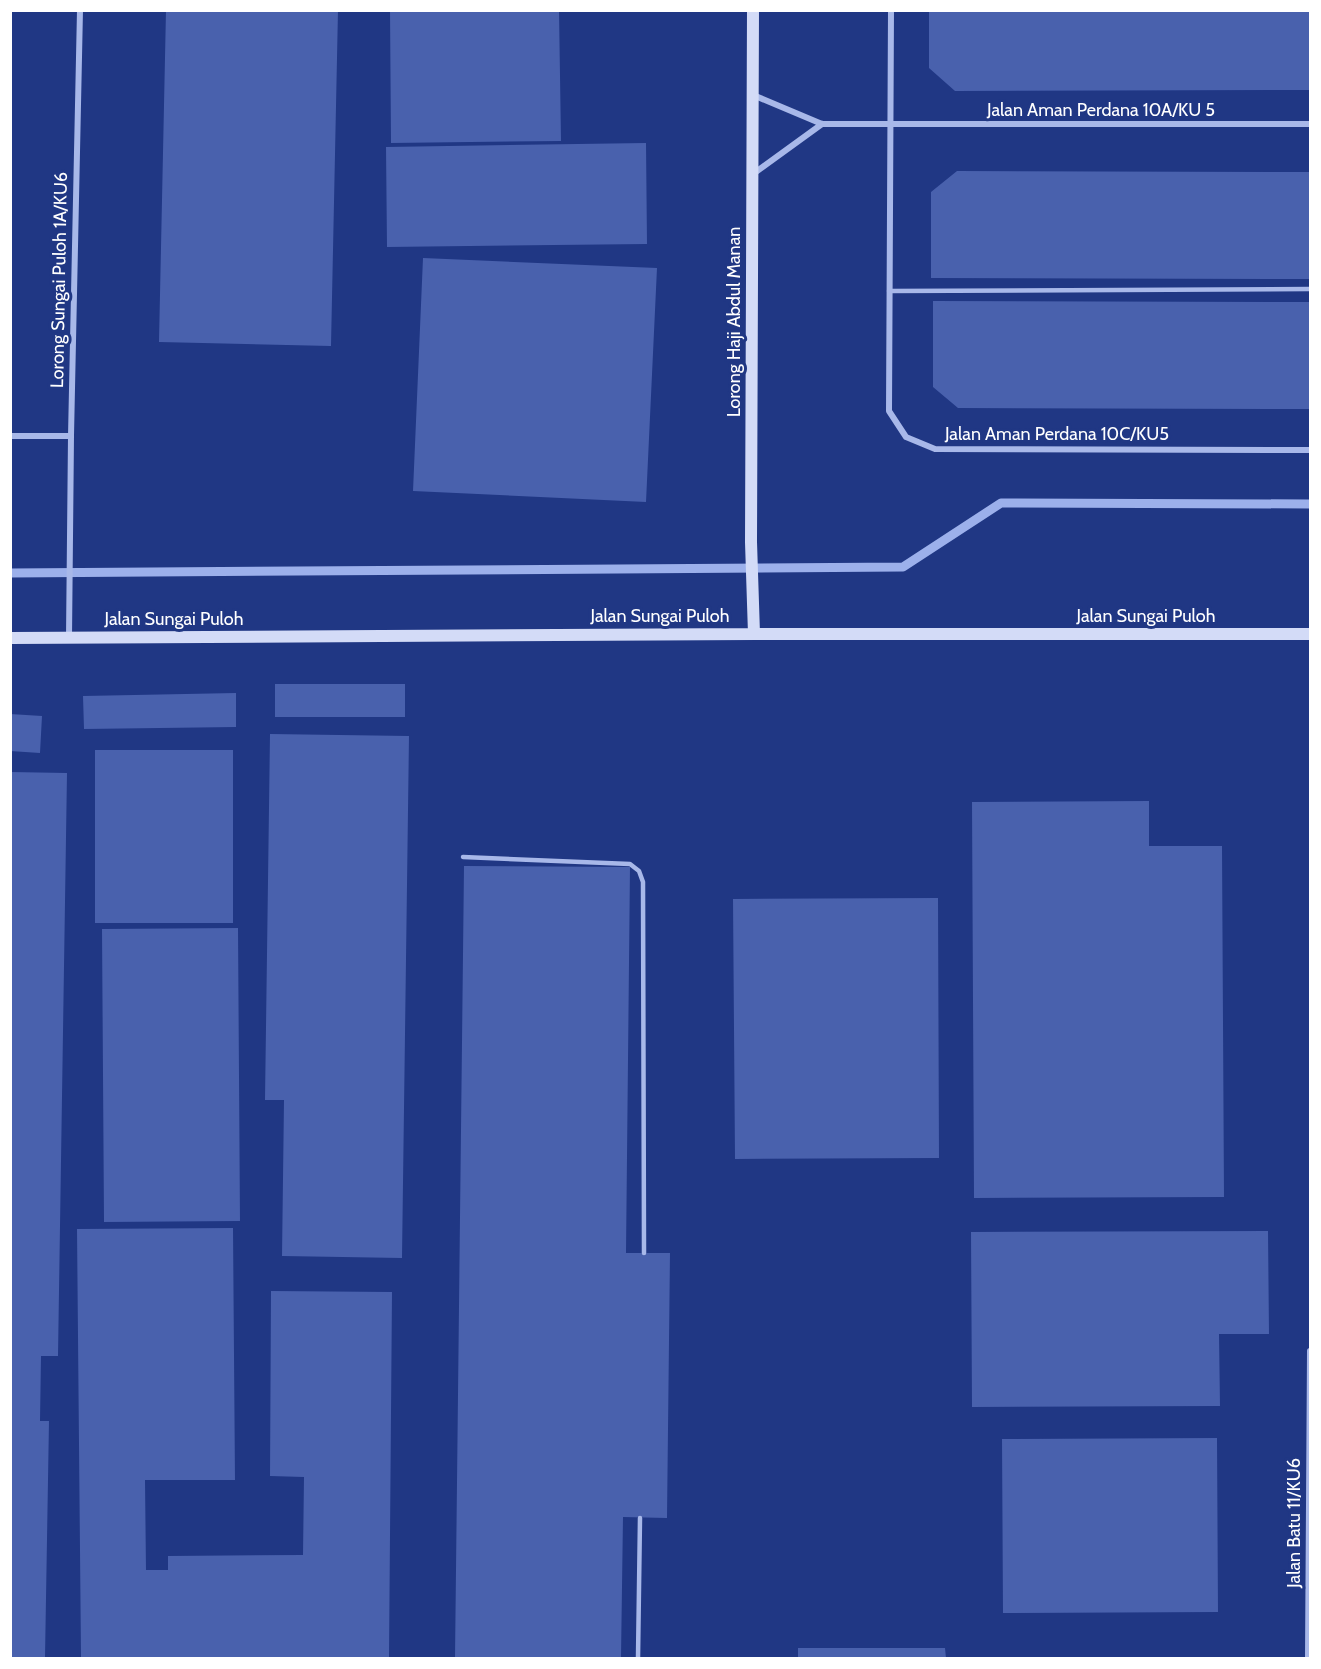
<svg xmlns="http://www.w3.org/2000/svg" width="1321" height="1669" font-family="Cabin,sans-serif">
  <rect width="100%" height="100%" fill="#203784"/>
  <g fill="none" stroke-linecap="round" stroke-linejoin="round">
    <path stroke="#9cb0eb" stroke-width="9" d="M10,573L903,567L1001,503L1310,504"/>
  </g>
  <path fill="#4961ad" d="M166,10H338L331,346L159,342Z
    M390,10H559L561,141L391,143Z
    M929,10H1310V90L955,91L929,68Z
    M646,143L647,244L387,247L386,147Z
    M957,171L1310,172V279L931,278V192Z
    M423,258L657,268L646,502L413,491Z
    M933,301L1310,302V409L958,408L933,387Z
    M275,684H405V717H275Z
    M236,693V727L84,729L83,696Z
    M10,714L42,716L40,753L10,751Z
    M270,734L409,736L402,1258L282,1256L284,1100H265Z
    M95,750H233V923H95Z
    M10,772L67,773L58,1356H41L40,1421H49L45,1658H10Z
    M1149,801V846H1222L1224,1197L974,1198L972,802Z
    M464,866L630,867L626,1253H670L667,1518L623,1517L621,1658H455Z
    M938,898L939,1158L735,1159L733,899Z
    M238,928L240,1221L104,1222L102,929Z
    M233,1228L235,1480H145L146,1570H168V1556L303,1555L304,1477L270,1476L271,1291L392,1292L389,1658H81L77,1229Z
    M1268,1231L1269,1334H1219L1220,1406L972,1407L971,1232Z
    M1217,1438L1218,1612L1003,1613L1002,1439Z
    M798,1648H945L946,1658H798Z"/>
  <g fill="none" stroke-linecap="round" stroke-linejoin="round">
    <path stroke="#a8b8e9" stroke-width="4.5" d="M889,291L1310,289
      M463,857L630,864L639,871L643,882L644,1253
      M638,1658L640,1518"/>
    <path stroke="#a8b8e9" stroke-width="6" d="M891,10L889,411L906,437L935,449L1310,450
      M753,95L822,124H1310
      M753,174L822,124
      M10,436H71
      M69,638L71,436L80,10
      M1308,1658L1310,1351"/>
    <path stroke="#d3dbf7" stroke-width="12" d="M753,10L751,542L754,634
      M10,638L754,634H1310"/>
  </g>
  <g text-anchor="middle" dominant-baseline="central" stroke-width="6" stroke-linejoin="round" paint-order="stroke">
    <g font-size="18" fill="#fff" stroke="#203784">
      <text x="1101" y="110">Jalan Aman Perdana 10A/KU 5</text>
      <text transform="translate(59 280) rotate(-89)">Lorong Sungai Puloh 1A/KU6</text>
      <text transform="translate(734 322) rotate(-90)">Lorong Haji Abdul Manan</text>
      <text x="1057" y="434">Jalan Aman Perdana 10C/KU5</text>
      <text x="660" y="616">Jalan Sungai Puloh</text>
      <text x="1146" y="616">Jalan Sungai Puloh</text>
      <text x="174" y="619">Jalan Sungai Puloh</text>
      <text transform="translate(1294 1523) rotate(-90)">Jalan Batu 11/KU6</text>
    </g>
  </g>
  <rect width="1321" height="1669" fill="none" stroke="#ffffff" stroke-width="24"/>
</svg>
